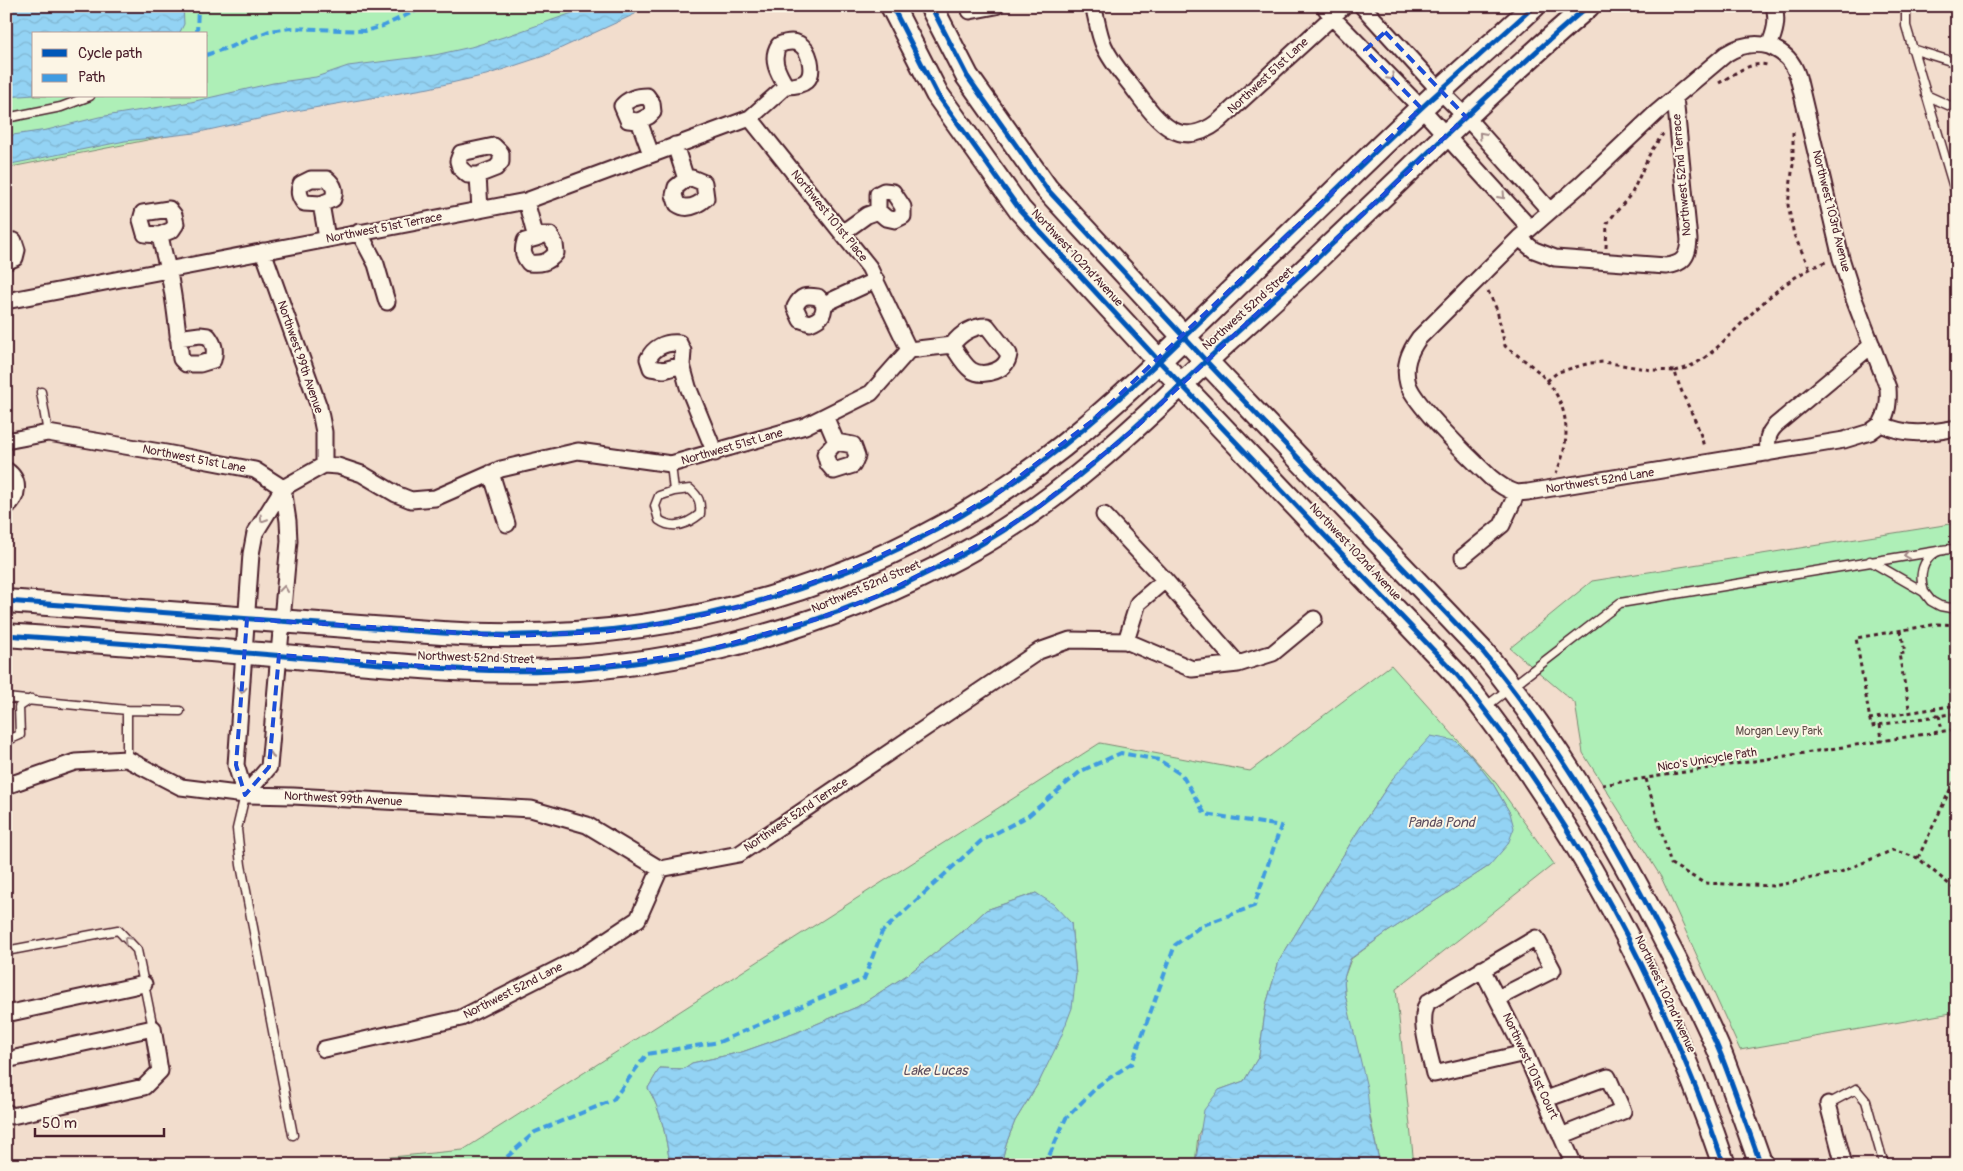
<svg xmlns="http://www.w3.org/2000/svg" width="1963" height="1171" font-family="Pangolin,sans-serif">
  <defs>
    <pattern id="water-waves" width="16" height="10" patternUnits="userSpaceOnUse" patternTransform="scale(1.25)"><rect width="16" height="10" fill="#93d3f4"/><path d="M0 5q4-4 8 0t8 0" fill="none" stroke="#80b5d1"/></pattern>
  </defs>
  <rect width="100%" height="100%" fill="#f2ddcd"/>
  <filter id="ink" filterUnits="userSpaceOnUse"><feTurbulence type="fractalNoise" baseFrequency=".02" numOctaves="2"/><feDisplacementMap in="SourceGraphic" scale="10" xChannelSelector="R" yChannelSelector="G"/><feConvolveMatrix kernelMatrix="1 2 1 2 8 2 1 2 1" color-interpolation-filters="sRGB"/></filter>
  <g filter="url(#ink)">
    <path fill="#aeefb7" stroke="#7c8771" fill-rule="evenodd" d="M6,6H633L223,125L6,168ZM34,34H206V96H34Z
      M1957,523V1012L1740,1050L1661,877L1583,753L1575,703L1510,648L1592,581Z
      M1391,665L1496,783L1554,864L1396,989L1414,1165H1380L1345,994L1344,978L1351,959L1386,933L1489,866L1510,813L1493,784L1473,758L1393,778L1358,831L1279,961L1266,1005L1259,1056L1244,1081L1219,1090L1198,1135L1195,1165H1001L1006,1144L1015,1121L1039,1082L1049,1060L1076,975L1071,923L1036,893L986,910L967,928L907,975L857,1007L793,1034L742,1052L692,1063L683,1069L660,1068L648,1088C662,1112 666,1137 670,1165H310L463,1150L1100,743L1250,771Z"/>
    <path fill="url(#water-waves)" stroke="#768ba4" d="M6,6H183L184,24L179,34H34V95L6,97Z
      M583,6H642L635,14L544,56L486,75L429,88L290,112L195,133L125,141L6,165V136L47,130L99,117L191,102L273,83L316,77L348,66L435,55L471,47L510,35L575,12Z
      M1431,736L1456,741L1473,758L1493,784L1510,813L1514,828L1508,844L1489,866L1386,933L1350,959L1344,978L1345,994L1367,1088L1370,1119L1380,1165H1195L1204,1110L1219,1090L1244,1081L1259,1056L1266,1005L1279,961L1358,831L1393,778Z
      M1036,893L1053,904L1071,923L1076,975L1072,1008L1061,1037L1039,1082L1015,1121L1006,1144L1001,1165H670C666,1137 662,1112 648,1088L660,1068L683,1069L692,1063L742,1052L793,1034L857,1007L907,975L967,928L986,910Z"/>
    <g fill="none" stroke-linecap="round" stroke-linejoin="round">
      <defs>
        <path id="lane" d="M1906,6V26L1957,198
          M1952,6L1957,8
          M1912,49L1957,63
          M1926,95L1957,109
          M6,118L61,107L90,96
          M41,392L48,433
          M671,464L674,491L659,496L655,506L659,520C673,530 688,524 700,514C701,502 699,497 690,489L674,491
          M1870,561L1924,592L1931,601L1940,606L1951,608L1957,607
          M1924,592C1916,568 1929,545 1957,550
          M6,698L127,710
          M1484,708L1620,603L1944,550
          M6,741L20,735L19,707L31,699
          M127,759V710L180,711
          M245,795L237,829L241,865L293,1135
          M6,951L118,930L137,950L153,1028
          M1828,1104L1856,1089L1866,1101L1884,1165"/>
        <path id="street" d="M1324,6L1332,17L1421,108L1530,228
          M1362,6L1440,91L1466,117L1550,211
          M1774,6C1778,21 1775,32 1769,46C1785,53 1793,61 1798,77L1841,258L1854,299L1888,388C1889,402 1888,412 1881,424
          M1094,9C1097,21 1099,35 1104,46C1111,62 1123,75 1133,88C1156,119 1178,153 1219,121L1344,6
          M970,11L996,6
          M750,118L869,267L909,350
          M639,121L649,116L653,112L652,103L647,96C637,96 629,98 622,106L628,120L639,121L651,154
          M675,145L686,179L676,187L674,195L677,204C687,211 697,206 706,198L704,183L692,178L686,179
          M478,175L496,168L501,162V153L494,146L461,153L458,161L460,168L468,175H478L480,210
          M526,201L536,238L525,241C522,251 523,256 529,263C541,264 548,263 556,253L555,244L550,235H544L536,238
          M321,204L333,199C336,190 334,185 327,179H311L301,184C298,192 299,196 304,203L321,204L327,238
          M359,232L376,264L387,302
          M842,233L867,215L878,211L886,218L895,220L903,216V207L893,192L884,191L878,194V211
          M160,235L172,230L176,224L174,215L169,209L143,213L141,220L145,234L160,235C162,247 165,258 168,269C175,298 177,329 181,359L186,364H200L213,360C216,350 214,344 208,336L200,335L178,338
          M1519,238L1534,250L1555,258L1666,266C1683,264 1688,257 1689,240L1675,97
          M6,240L14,241L17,250L15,258L6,262
          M263,251L319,407L324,432V465
          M6,301L526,201L750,118L786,86C778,73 770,59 779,45C796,38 806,44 810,61C814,81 804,86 786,86
          M824,304C824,316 820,319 810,323L801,320L795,307C801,295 806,295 818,297L824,304L876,280
          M682,365L664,370L651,368L648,359C654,347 665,342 679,343L683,351L682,365L688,387L715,453
          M825,416L836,442L853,445L857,456L853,465L834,471L828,464L825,454L836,442
          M6,441L48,433L166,453L255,470L283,488L324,465L338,466L362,474L396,494L411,500L435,498L501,469L578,451L671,464L805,426L871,393L909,350L952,345C961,333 973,326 987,326L1009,354C1008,362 1003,368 995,371C970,380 964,363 952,345
          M1768,453C1767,440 1767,434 1776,425L1872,345
          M6,470C21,480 19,497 6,507
          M491,473L507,524
          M1517,493C1507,490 1498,484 1490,477C1473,461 1414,404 1408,384C1403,366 1409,352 1419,338L1519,238L1581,184L1656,113L1726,54C1740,45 1753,42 1769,46
          M1104,515L1165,580L1238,664
          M1463,557L1502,525L1517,493L1528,492L1844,440L1870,432L1881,424C1909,437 1928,433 1957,428
          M1126,641L1138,603L1165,580
          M6,786L75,762L127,759L181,787L245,795L293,796L531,809L587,825L660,869L739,854L1039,651L1070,640L1126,641L1192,669L1238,664L1273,653L1314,619
          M245,795L269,767L289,541L288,521L283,488
          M245,795L236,765L251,554L255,533L283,488
          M1482,969L1525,1053L1574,1165
          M1498,998L1553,970L1536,938L1428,1002C1417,1020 1430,1054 1434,1074L1525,1053
          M6,1014L144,984
          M324,1049L461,1018L581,957L638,919L660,869
          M6,1060L153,1028L160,1071L144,1087L12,1116L6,1112
          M1546,1099L1608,1077L1623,1111L1561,1136
          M1828,1104L1844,1165"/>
        <path id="secondary" d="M892,6L937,94L1020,210L1158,360L1457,675C1574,818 1665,990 1724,1165
          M931,6L967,76L1047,189L1206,361L1483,652C1555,739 1612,835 1663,936C1683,975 1704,1014 1721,1055C1735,1091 1748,1128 1761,1165
          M6,601L442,633C666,648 886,587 1063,446C1138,386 1205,315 1275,249C1327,199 1378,148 1431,99C1465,68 1500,38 1534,6
          M6,635C106,642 206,649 306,658C396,665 488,675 578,669C720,659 860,614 983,543C1067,494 1137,426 1208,359C1248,322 1289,286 1328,248C1414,167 1498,83 1588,6"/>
      </defs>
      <use href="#lane" stroke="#4a1f2b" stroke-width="11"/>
      <use href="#street" stroke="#4a1f2b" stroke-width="19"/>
      <use href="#secondary" stroke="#4a1f2b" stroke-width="26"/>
      <path stroke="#4a1f2b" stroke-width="3" stroke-dasharray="4 4" stroke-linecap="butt" d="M1719,83C1733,75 1753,59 1770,66
        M1793,132V164L1788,205L1794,235L1810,269
        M1606,248L1607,224L1612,217L1632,193L1651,151L1663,134
        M1488,291L1497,310L1505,346C1519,357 1536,367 1547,381C1570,408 1571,442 1556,473
        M1675,371C1703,365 1717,347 1737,328C1764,301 1790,275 1826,262
        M1547,381L1558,372L1590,363L1604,362L1652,370L1675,371C1681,398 1699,420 1704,448
        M1957,625L1938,624L1856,638L1871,726L1957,713
        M1901,630L1905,653L1899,654L1910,713
        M1939,715L1942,731
        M1869,719L1957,705
        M1880,724L1882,741
        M1646,779L1671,864L1704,883L1774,886L1841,872L1893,850L1918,858L1957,891
        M1602,785L1957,729
        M1918,858L1957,775"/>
      <use href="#lane" stroke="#fcf5e5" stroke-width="8"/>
      <use href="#street" stroke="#fcf5e5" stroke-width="15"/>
      <use href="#secondary" stroke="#fcf5e5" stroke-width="22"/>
      <path stroke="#409be1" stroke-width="4" stroke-dasharray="8 4" stroke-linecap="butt" d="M197,34L198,6
        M206,55L233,46L269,31L290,28L365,31L383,26L426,6
        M498,1165L535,1132L613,1100L647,1054L719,1042L864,979L882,932L981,841L1028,816L1081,771L1121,753L1159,760L1182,775L1205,814L1281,826L1254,906L1201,926L1175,945L1132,1063L1099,1085L1066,1118L1045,1165"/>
      <defs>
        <path id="cycleway" d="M892,6L937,94L1020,210L1158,360L1457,675C1574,818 1665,990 1724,1165
          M931,6L967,76L1047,189L1206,361L1483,652C1555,739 1612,835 1663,936C1683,975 1704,1014 1721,1055C1735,1091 1748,1128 1761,1165
          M6,601L442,633C666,648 886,587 1063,446C1138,386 1205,315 1275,249C1327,199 1378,148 1431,99C1465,68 1500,38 1534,6
          M6,635C106,642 206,649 306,658C396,665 488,675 578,669C720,659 860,614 983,543C1067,494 1137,426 1208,359C1248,322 1289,286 1328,248C1414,167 1498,83 1588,6"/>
      </defs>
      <use href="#cycleway" stroke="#fcf5e5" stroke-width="8"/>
      <use href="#cycleway" stroke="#0057b8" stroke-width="5"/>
    </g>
    <defs><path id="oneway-chevron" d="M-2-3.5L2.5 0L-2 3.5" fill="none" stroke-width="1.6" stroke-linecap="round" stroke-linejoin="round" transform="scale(1.25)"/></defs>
    <g stroke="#a38a88">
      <use href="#oneway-chevron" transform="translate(1391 77) rotate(46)"/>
      <use href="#oneway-chevron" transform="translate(1482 135) rotate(-132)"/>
      <use href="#oneway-chevron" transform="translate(1502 196) rotate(48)"/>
      <use href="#oneway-chevron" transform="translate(263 519) rotate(122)"/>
      <use href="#oneway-chevron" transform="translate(1907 555) rotate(171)"/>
      <use href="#oneway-chevron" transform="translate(284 589) rotate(-84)"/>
      <use href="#oneway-chevron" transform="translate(242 690) rotate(94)"/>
      <use href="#oneway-chevron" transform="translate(270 755) rotate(-85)"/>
      <use href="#oneway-chevron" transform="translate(127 940) rotate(-134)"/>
    </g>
  </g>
  <path fill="none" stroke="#1d4ed8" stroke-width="4" stroke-dasharray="10 6" stroke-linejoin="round" d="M1385,32L1466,117L1132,431L1040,506L982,543L880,595L817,619L704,651L605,666L547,670L438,667L279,655L269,767L245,795L236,765L247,619L512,636L603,632L672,622L743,606L854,568L936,529L999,492L1092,421L1421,108L1365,50Z"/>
  <g text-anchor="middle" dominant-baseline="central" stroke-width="4" stroke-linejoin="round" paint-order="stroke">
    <g font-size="12" fill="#4a1f2b" stroke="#fcf5e5">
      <text transform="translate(1268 76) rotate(-43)">Northwest 51st Lane</text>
      <text transform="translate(1682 175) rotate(-95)">Northwest 52nd Terrace</text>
      <text transform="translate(1831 211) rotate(76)">Northwest 103rd Avenue</text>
      <text transform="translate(829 216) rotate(51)">Northwest 101st Place</text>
      <text transform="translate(384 228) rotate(-11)">Northwest 51st Terrace</text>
      <text transform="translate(1077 258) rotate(47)">Northwest 102nd Avenue</text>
      <text transform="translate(1248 309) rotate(-42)">Northwest 52nd Street</text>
      <text transform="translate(300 357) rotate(71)">Northwest 99th Avenue</text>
      <text transform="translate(732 447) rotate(-16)">Northwest 51st Lane</text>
      <text transform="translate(194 459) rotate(11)">Northwest 51st Lane</text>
      <text transform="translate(1600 481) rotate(-9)">Northwest 52nd Lane</text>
      <text transform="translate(1355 552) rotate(47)">Northwest 102nd Avenue</text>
      <text transform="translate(866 587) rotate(-23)">Northwest 52nd Street</text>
      <text transform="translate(476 658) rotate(2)">Northwest 52nd Street</text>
      <text transform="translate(1707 760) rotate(-9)">Nico's Unicycle Path</text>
      <text transform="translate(343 799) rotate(3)">Northwest 99th Avenue</text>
      <text transform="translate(796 815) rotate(-34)">Northwest 52nd Terrace</text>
      <text transform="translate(513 991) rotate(-27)">Northwest 52nd Lane</text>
      <text transform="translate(1665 994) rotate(65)">Northwest 102nd Avenue</text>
      <text transform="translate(1530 1066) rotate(65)">Northwest 101st Court</text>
    </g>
    <g font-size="12" fill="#63534e" stroke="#fcf5e5">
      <text x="1779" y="731">Morgan Levy Park</text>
    </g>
    <g font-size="14" font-style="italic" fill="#5c4c5d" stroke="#fcf5e5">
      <text x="1441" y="822">Panda Pond</text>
      <text x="935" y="1070">Lake Lucas</text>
    </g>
  </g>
  <rect width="1963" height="1171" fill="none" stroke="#fcf5e5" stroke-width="25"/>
  <rect x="12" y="12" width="1938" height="1146" fill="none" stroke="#4a1f2b" stroke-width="2" filter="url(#ink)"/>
  <rect x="32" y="32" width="175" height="65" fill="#fcf5e5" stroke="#b59f9b"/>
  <rect x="42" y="49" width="25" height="8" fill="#0057b8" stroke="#b59f9b"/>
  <text x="78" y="58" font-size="15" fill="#4a1f2b">Cycle path</text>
  <rect x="42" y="74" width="25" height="8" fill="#409be1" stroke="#b59f9b"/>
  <text x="78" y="82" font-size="15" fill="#4a1f2b">Path</text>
  <path d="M35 1128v8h129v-8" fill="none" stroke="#4a1f2b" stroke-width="2.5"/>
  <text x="42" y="1128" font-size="15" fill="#4a1f2b" stroke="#fcf5e5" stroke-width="4" paint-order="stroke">50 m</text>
</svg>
